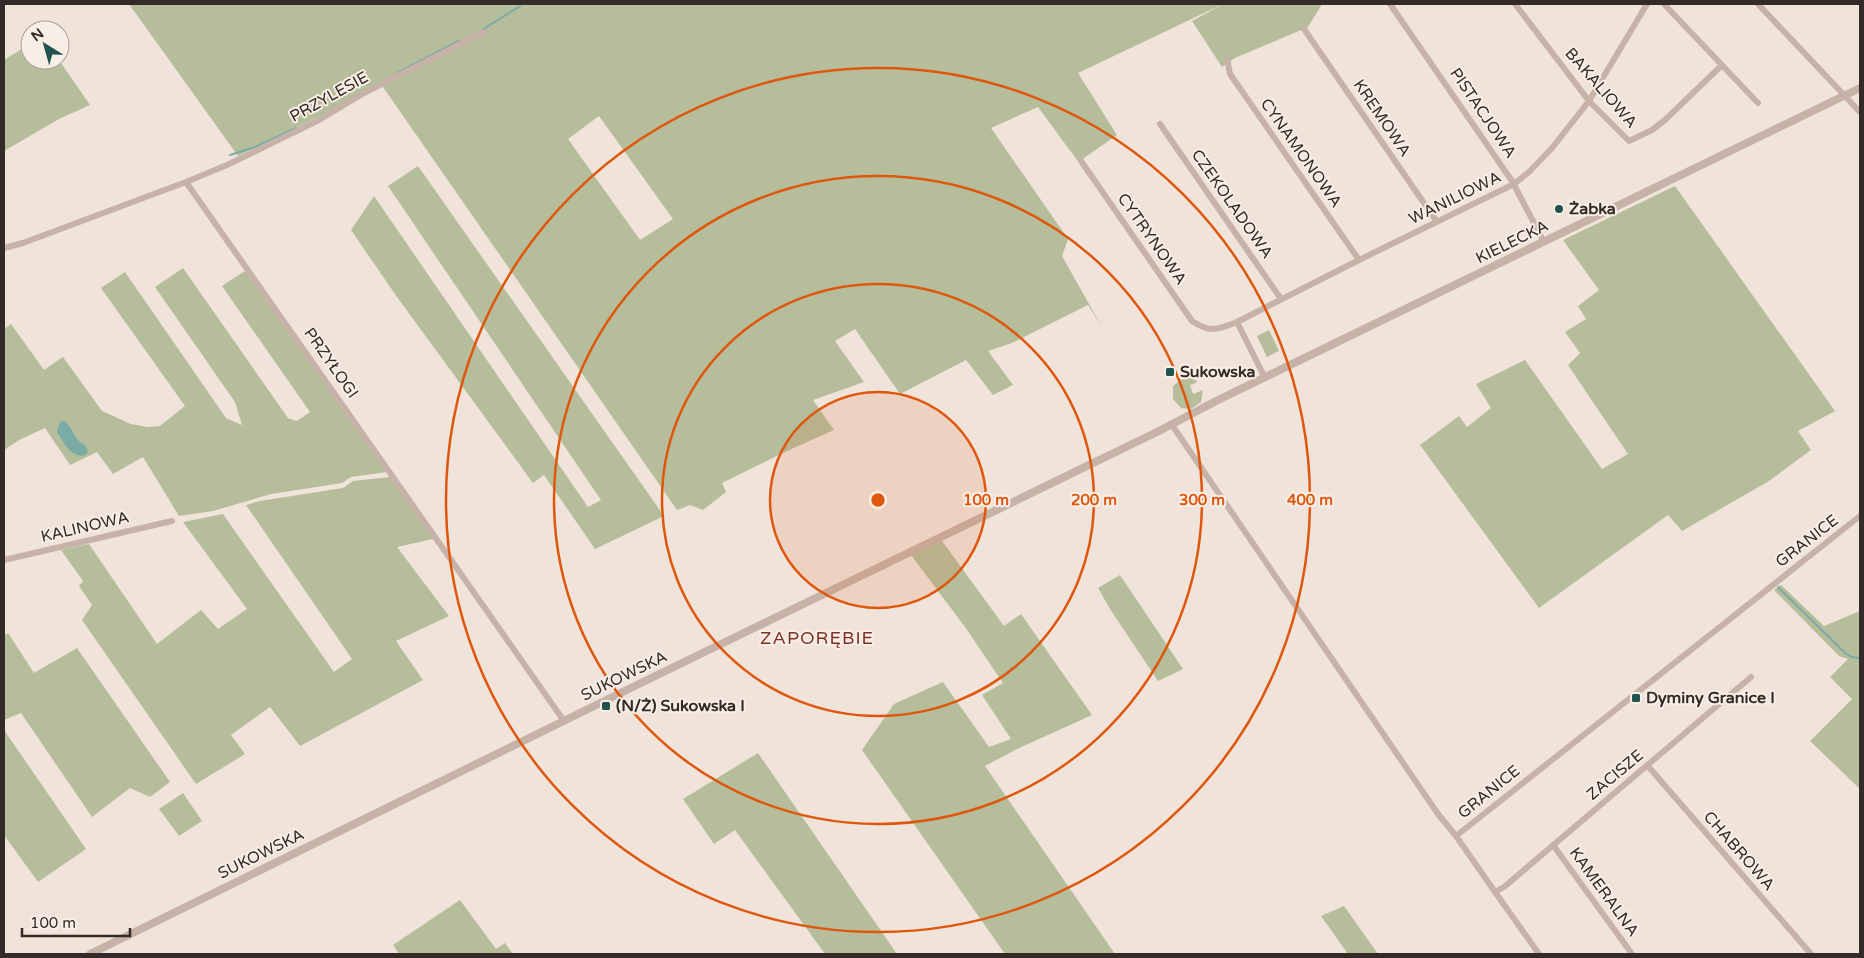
<svg xmlns="http://www.w3.org/2000/svg" width="1864" height="958" font-family="'Varela Round',sans-serif">
  <rect width="100%" height="100%" fill="#f0e3da"/>
  <path fill="#b6bd9b" fill-rule="evenodd" d="M129,4H1322L1308,27L1235,58L1222,67L1192,21L1223,4L1078,73L1117,135L1084,158L1077,160L1038,107L991,128L1068,239L1062,256L1102,327L1088,305L1012,343L988,351L1013,385L993,395L966,360L900,394L855,329L835,341L864,382L813,400L834,430L787,451L722,483L726,492L703,510L690,505L677,510L383,87L382,82L318,117L238,156ZM599,116L673,219L640,240L568,139Z
    M30,44V60H59L90,105L59,119L4,151V60Z
    M418,166L664,516L595,549L544,475L533,483L397,297L351,230L374,196L588,507L601,500L388,186Z
    M1675,186L1835,411L1798,431L1811,450L1769,481L1682,531L1668,515L1539,608L1420,445L1459,416L1467,427L1491,408L1476,384L1525,360L1602,469L1628,454L1568,365L1580,353L1565,332L1586,319L1578,306L1599,290L1563,240Z
    M183,268L288,418L297,421L310,412L222,286L245,271L387,472L351,477L342,483L271,494L213,511L179,516L143,457L113,474L97,452L70,465L45,428L19,440L4,450V329L11,324L44,370L63,357L102,411L131,424L147,427L160,426L185,406L101,288L125,272L226,418L242,425L235,402L155,287Z
    M1269,330L1279,351L1267,357L1257,336Z
    M1183,378H1192L1198,382L1190,385L1193,394L1203,390L1201,402L1191,409L1181,408L1173,399V386Z
    M390,477L433,539L397,547L449,616L396,641L423,680L300,746L270,707L231,735L245,754L196,784L82,620L92,605L79,586L83,581L61,550L89,544L157,644L201,610L218,629L247,609L183,522L223,514L334,672L352,659L246,505L260,501L343,488L353,481Z
    M942,541L1004,626L1021,614L1092,715L1017,749L985,766L1115,954H1005L862,750L894,704L943,682L989,747L1011,739L982,695L1003,683L965,627L911,555Z
    M1120,575L1183,669L1158,681L1110,609L1098,588Z
    M1781,585L1824,626L1860,611V789L1810,741L1852,699L1830,677L1848,659L1839,656L1774,590Z
    M8,633L34,673L77,648L170,782L150,797L130,788L92,817L21,713L4,720V636Z
    M4,730L86,849L38,882L4,835Z
    M758,753L897,954H825L735,830L714,844L683,799Z
    M183,793L202,821L179,836L159,809Z
    M460,900L496,949L505,943L513,954H399L393,945Z
    M1344,906L1378,954H1348L1321,916Z"/>
  <path fill="#7baba7" d="M64,421C72,427 72,432 77,439C82,445 85,442 88,452L85,455C71,458 65,444 58,434L57,431L60,422Z"/>
  <g fill="none" stroke-linecap="round" stroke-linejoin="round">
    <path stroke="#7baba7" stroke-width="2" d="M482,30L520,6
      M397,73L459,41
      M230,155L255,147L296,128
      M1778,587L1845,653L1852,657L1860,658"/>
    <path stroke="#c7b2a7" stroke-width="6" d="M1390,4L1512,181L1544,242
      M1515,4L1589,101L1629,141L1652,130L1665,120L1722,65
      M1664,4L1758,103
      M1758,4L1860,112
      M1304,29L1437,222
      M1227,58L1230,74L1359,260
      M1160,124L1281,299
      M1081,161L1192,321C1210,333 1217,330 1237,322L1359,260L1514,184L1529,172L1552,148L1589,101L1647,4
      M186,182L227,165L319,120L364,93L484,32
      M4,248L23,243L186,182L564,721
      M1237,322L1265,378
      M1172,425L1438,814L1456,836L1860,516
      M4,560L172,521
      M1647,765L1811,954
      M1456,836L1495,892L1504,887L1751,677
      M1553,845L1632,954
      M1495,892L1539,954"/>
    <path stroke="#c7b2a7" stroke-width="8" d="M90,954L645,681L1159,431L1216,401L1860,88"/>
  </g>
  <circle cx="878" cy="500" r="108" fill="#df570d" fill-opacity=".12"/>
  <g fill="none" stroke="#df570d" stroke-width="2.5">
    <circle cx="878" cy="500" r="108"/>
    <circle cx="878" cy="500" r="216"/>
    <circle cx="878" cy="500" r="324"/>
    <circle cx="878" cy="500" r="432"/>
  </g>
  <g fill="#205250" stroke="#f8eee6" stroke-width="2">
    <circle cx="1559" cy="209" r="5"/>
    <rect x="1165" y="367" width="10" height="10" rx="2.5"/>
    <rect x="1631" y="693" width="10" height="10" rx="2.5"/>
    <rect x="601" y="701" width="10" height="10" rx="2.5"/>
  </g>
  <g text-anchor="middle" dominant-baseline="central" stroke-width="4" stroke-linejoin="round" paint-order="stroke">
    <g font-size="16" fill="#342a27" stroke="#f8eee6">
      <text transform="translate(1601 88) rotate(49)">BAKALIOWA</text>
      <text transform="translate(329 97) rotate(-29)">PRZYLESIE</text>
      <text transform="translate(1483 113) rotate(56)">PISTACJOWA</text>
      <text transform="translate(1382 118) rotate(56)">KREMOWA</text>
      <text transform="translate(1301 153) rotate(55)">CYNAMONOWA</text>
      <text transform="translate(1455 198) rotate(-26)">WANILIOWA</text>
      <text transform="translate(1232 204) rotate(55)">CZEKOLADOWA</text>
      <text transform="translate(1152 239) rotate(55)">CYTRYNOWA</text>
      <text transform="translate(1512 242) rotate(-26)">KIELECKA</text>
      <text transform="translate(331 363) rotate(55)">PRZYŁOGI</text>
      <text transform="translate(85 527) rotate(-13)">KALINOWA</text>
      <text transform="translate(1807 541) rotate(-38)">GRANICE</text>
      <text transform="translate(624 676) rotate(-26)">SUKOWSKA</text>
      <text transform="translate(1615 775) rotate(-40)">ZACISZE</text>
      <text transform="translate(1489 792) rotate(-39)">GRANICE</text>
      <text transform="translate(1739 851) rotate(49)">CHABROWA</text>
      <text transform="translate(261 854) rotate(-26)">SUKOWSKA</text>
      <text transform="translate(1604 892) rotate(54)">KAMERALNA</text>
    </g>
    <g font-size="16" font-weight="bold" fill="#342a27" stroke="#f8eee6" text-anchor="start">
      <text x="1569" y="209">Żabka</text>
      <text x="1180" y="372">Sukowska</text>
      <text x="1646" y="698">Dyminy Granice I</text>
      <text x="616" y="706">(N/Ż) Sukowska I</text>
    </g>
    <g font-size="18" letter-spacing="1" fill="#7d3126" stroke="#f8eee6">
      <text x="817" y="638">ZAPORĘBIE</text>
    </g>
  </g>
  <circle cx="878" cy="500" r="8" fill="#df570d" stroke="#f8eee6" stroke-width="2.5"/>
  <g font-size="15" text-anchor="middle" font-weight="bold" fill="#df570d" stroke="#f8eee6" stroke-width="4" stroke-linejoin="round" paint-order="stroke">
    <text x="986" y="505">100 m</text>
    <text x="1094" y="505">200 m</text>
    <text x="1202" y="505">300 m</text>
    <text x="1310" y="505">400 m</text>
  </g>
  <rect width="1864" height="958" fill="none" stroke="#342a27" stroke-width="10"/>
  <g transform="translate(45 45) rotate(323)"><circle r="24" fill="#f8eee6" stroke="#aaa09a"/>
  <path d="M0-4L9 19L0 12L-9 19Z" fill="#205250"/>
  <text y="-8" font-size="14" font-weight="bold" text-anchor="middle" fill="#342a27">N</text>
  </g>
  <path d="M22 928v8h108v-8" fill="none" stroke="#342a27" stroke-width="2.5"/>
  <text x="30" y="928" font-size="15" fill="#342a27" stroke="#f8eee6" stroke-width="4" paint-order="stroke">100 m</text>
</svg>
